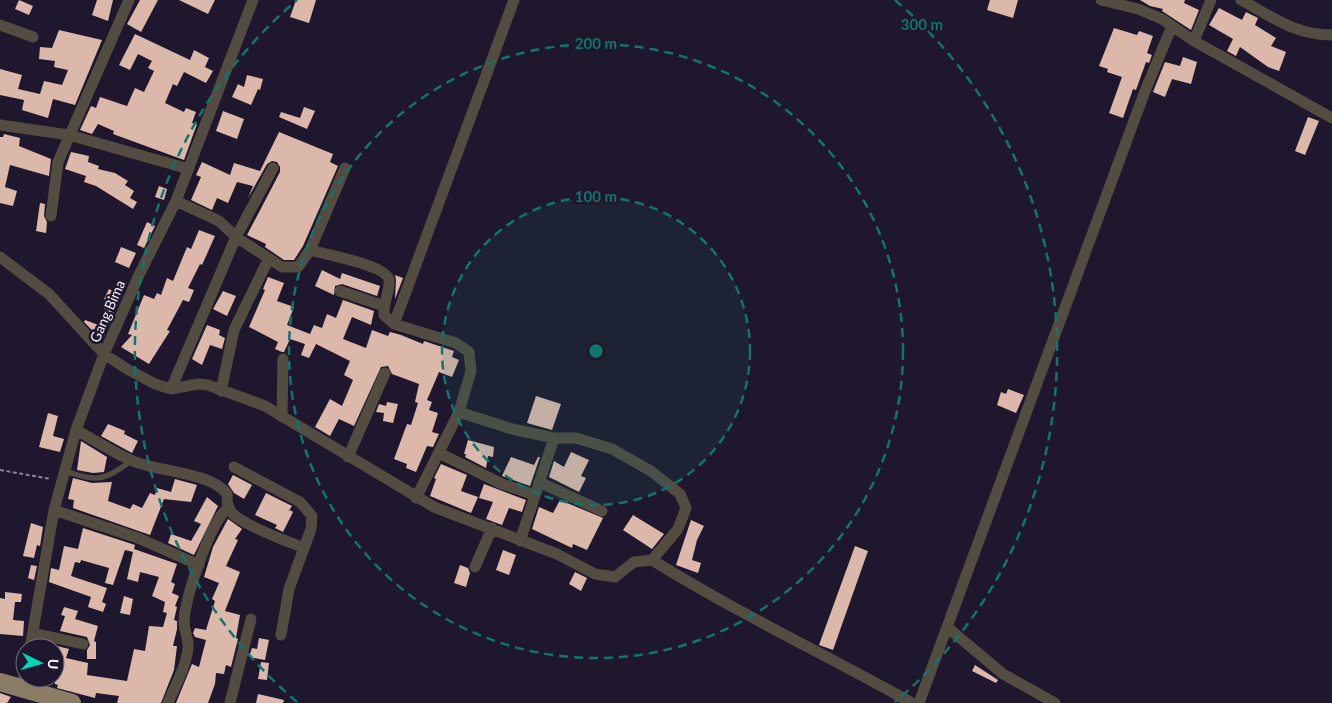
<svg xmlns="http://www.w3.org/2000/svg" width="1332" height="703" font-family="Lato,sans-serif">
  <rect width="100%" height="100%" fill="#1f172e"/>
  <path fill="#dcb8ab" d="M19,0L33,6L29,15L15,9Z
    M97,0H113L108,21L92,15Z
    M140,0H158L141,32L127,24Z
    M179,0H215L208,14Z
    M296,0H316L309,23L290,17Z
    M990,0H1018L1013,18L987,10Z
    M1140,0H1185L1184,3L1199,10L1191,30L1162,11L1163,9L1150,6Z
    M1219,8L1242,20L1246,12L1258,18L1255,25L1276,38L1271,46L1286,52L1279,71L1268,67L1240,47L1236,56L1227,51L1233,39L1209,25Z
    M1114,28L1137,35L1139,31L1153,36L1147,53L1152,55L1149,63L1146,62L1136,90L1133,89L1123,118L1109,113L1122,77L1107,72L1108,69L1099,66Z
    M59,30L102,40L75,105L53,99L48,118L22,110L24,100L0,95V69L22,75L18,89L40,94L44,81L62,85L68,70L54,67L55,61L39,59L40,47L52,48Z
    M135,34L190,60L194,50L209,58L205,67L213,71L206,83L184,72L177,86L173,84L165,103L184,112L186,108L196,112L192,123L197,124L184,160L113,134L114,131L98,124L92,134L80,130L91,106L96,108L100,97L127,106L135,88L144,92L154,71L148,68L152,61L138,54L130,70L119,65Z
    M1183,57L1197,62L1191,84L1172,79L1165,97L1153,92L1165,62L1180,66Z
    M247,75L263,79L260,90L258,89L251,105L232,97L238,84L244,87Z
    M304,107L315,111L307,129L279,117L281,112L300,118Z
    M223,111L244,119L237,139L216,131Z
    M1308,117L1319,121L1305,155L1295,151Z
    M279,132L333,154L330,162L338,166L303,246L294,260H284L265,247L266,244L247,235L280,172V167L277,162L272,161L267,164L248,198L253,186L237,182L228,203L217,198L212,210L191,200L201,177L196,175L202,162L230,175L234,163L260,171Z
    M4,134L20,138L19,146L51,159L49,176L10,165L5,187L17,191L13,206L0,203V137H3Z
    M71,152L89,156L88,162L99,166L98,169L115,173L128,181L125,185L134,191L130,198L137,202L133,209L96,186L84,182L86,176L65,169Z
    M159,186L167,189L164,200L155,197Z
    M40,203L45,204L44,216L47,222L46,233L36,231Z
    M147,222L155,226L144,248L137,245Z
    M199,230L215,236L202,265L200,264L188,288L194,290L189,302L183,300L167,330L170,331L149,364L121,347L132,335L128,334L144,295L154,299L157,293L161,295L167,278L173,281L187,247L191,249Z
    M121,247L136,253L129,268L115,262Z
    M322,270L340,279L342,273L380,286L377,296L342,284L335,286L334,295L315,286Z
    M395,275L403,278L395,299L396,280Z
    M268,277L284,283L277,301L294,307L287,325L310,334L314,325L322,328L327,314L336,318L343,300L374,311L371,325L352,317L343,339L366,348L372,330L388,336L390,332L401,335L423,344L424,341L454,351L452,357L459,360L452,377L439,372L427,400L432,402L429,410L438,413L432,432L439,434L438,436L433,447L427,446L416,472L406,468L407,464L394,459L407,424L411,425L418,403L415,402L419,384L392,374L388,366L381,367L354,426L339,419L330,436L315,427L330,399L342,406L353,380L344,375L350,361L316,344L309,358L301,355L305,344L290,339L284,352H282L275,349L278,342L249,327L265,290L263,289Z
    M109,289L122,296L113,314L104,309L108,301L104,299Z
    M223,291L236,296L227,316L213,309Z
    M108,313L113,316L104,336L94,332L84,322L85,320L101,326Z
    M207,325L220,330L219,335L225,338L222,349L210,345L202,365L192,359Z
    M1008,389L1024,395L1016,413L997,405L1001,392L1006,394Z
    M536,396L561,404L552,430L527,423Z
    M387,402L398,404L393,423L383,421L384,413L376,412L379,404L386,406Z
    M48,413L58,416L53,436L64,439L60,452L39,447Z
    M108,424L125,431L124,434L138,441L132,453L101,436Z
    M468,440L494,447L493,457L488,456L486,468L465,457L466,454H464Z
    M81,441L107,457L104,472L93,473L77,470Z
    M571,452L589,460L581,476L586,478L579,492L549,477L554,461L564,467Z
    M511,457L534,465L538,457H540L530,486L502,476Z
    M441,464L467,475L461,491L478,497L471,513L430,496L436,479L434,478Z
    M233,475L252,485L244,499L234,493L228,484Z
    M73,478L92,483L112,482L108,501L130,509L133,504L142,508L150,493L155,495L157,488L171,492L175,479L197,485L191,502L164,499L150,535L73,508L74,500L68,499Z
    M484,484L526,500L522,512L509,508L502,525L486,519L493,502L479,498Z
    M266,493L292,506L288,512L290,510L293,512L283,532L275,528L277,525L255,515Z
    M207,497L218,506L194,555L168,543L171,534L191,541L201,524L194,521Z
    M560,500L603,518L587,550L573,544L572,548L532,529L539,507L553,513Z
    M633,515L664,534L652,549L623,530Z
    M228,519L242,529L235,539L238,540L226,566L240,572L225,611L240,615L236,638L238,639L231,667L226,665L224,674L216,673L215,684L208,703H176L192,664L199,667L206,640L195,637L193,633L195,628L206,630L215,601L212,599L219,583L204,577L213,547Z
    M691,520L704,526L697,540L692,560L701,563L698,573L676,565Z
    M31,523L43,527L40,546L37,545L34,558L23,556Z
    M83,528L135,545L134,549L177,564L171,582L175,584L172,593L179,596L175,606L177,607L174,620L177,621V629L173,646H177L174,670L161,703H117L119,696L96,693L95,698L57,688L58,685L55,684V648H48L49,644L69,649L66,658L88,663L87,675L127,681L134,649L145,651L149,626L163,627L167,613L163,612L165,602L152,596L159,577L140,572L138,582L127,579L133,552L125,550L113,585L105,583L109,568L81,560L80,563L75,562L71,576L107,588L102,602L106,604L103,612L88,607L91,597L49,582L51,568L59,570L64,546L78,549Z
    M855,546L868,551L833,650L819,645Z
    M503,550L516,555L509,575L496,570Z
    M31,565L37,566L34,580L28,578Z
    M460,565L468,568L470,573L466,587L454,583Z
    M575,572L587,578L581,591L569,584Z
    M5,592L22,594L21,602H15L13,620L24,621L23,636L0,634V598L5,599Z
    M124,596L133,599L130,615L120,613Z
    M64,607L78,611L75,619L98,626L94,641L96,642V659H87V650L90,645L87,637L60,631L65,616L61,615Z
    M259,638L269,640L265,660L249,657L252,648L257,649Z
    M261,662L269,663L267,680L258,679Z
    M975,665L998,680L996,683L972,671Z
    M0,693L11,697L7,703H0Z
    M258,694L284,700L283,703H256Z"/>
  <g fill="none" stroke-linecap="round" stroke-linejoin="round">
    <path stroke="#8b8696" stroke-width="2" stroke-dasharray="4 2.5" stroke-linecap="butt" d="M0,470L51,479"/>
    <path stroke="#534c41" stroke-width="5.5" d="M65,471C98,482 103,481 131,461"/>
    <path stroke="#534c41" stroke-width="11" d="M514,0L394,324L456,343L469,352L471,371L459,412L512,429L554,438H576L612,449L651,471L680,494L686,508L678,529L652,560C736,612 826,655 912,703
      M1101,0L1138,9L1162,19L1194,41L1332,118
      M1241,0C1273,17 1294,35 1332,35
      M0,25L33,37
      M1194,41L1211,0
      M0,125L69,135L189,169
      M176,201L219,221L236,237L273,168
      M51,216L58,162L129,0
      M310,250C324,254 387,265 389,280C390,291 383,303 384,315L394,324
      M0,257L49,294L104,354L127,369L155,384L171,389L198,384L208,385L265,406L434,507L557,554L595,574L615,577L634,562L652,560
      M340,291L384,306
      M171,389L236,237L282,267H298L310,250L345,168
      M221,391L234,330L268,260
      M282,417L283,359
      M76,430C95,440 113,453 133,461C158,472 211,472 227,494C227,501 227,507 232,513C243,525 286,541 302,547
      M439,453L502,484L535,495
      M348,457L385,373
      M234,467L300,502L312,516L311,529L289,589L281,635
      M539,482L602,511
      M416,498L459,412
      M54,510L138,538L199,565
      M520,541L554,438
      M475,567L492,528
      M947,627L1003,674L1055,703
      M33,633L83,644
      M30,648L54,510L76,430L104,354L139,275L176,201L253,0
      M22,688L25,671
      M168,703C175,686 186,667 188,648C189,639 184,631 184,622C185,598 210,522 228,508
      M230,703L251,619
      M919,703L1145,91L1172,26"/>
    <path stroke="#8a7c65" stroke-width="18" d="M0,682L72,703"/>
  </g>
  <circle cx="596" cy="351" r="154" fill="#0f766e" fill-opacity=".12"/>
  <g fill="none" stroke="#0f766e" stroke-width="2.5" stroke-dasharray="9 6">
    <circle cx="596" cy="351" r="154"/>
    <circle cx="596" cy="351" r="307"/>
    <path d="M297 702A461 461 0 0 1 297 0M895 0A461 461 0 0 1 895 702"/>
  </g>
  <g text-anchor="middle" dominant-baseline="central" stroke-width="5" stroke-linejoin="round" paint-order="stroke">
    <g font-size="14" fill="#f6f3fd" stroke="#1f172e">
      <text transform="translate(107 311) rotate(-66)">Gang Bima</text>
    </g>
  </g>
  <circle cx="596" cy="351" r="8" fill="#0f766e" stroke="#1f172e" stroke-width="2.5"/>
  <g font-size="15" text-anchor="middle" font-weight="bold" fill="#0f766e" stroke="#1f172e" stroke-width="5" stroke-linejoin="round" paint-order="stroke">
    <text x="922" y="30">300 m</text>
    <text x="596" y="49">200 m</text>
    <text x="596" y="202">100 m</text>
  </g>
  <g transform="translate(40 663) rotate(95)"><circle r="24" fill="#1f172e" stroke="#756f81"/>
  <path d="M0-4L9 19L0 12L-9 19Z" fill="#00d5b7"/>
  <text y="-8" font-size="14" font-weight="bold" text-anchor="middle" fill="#f6f3fd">U</text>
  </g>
</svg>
